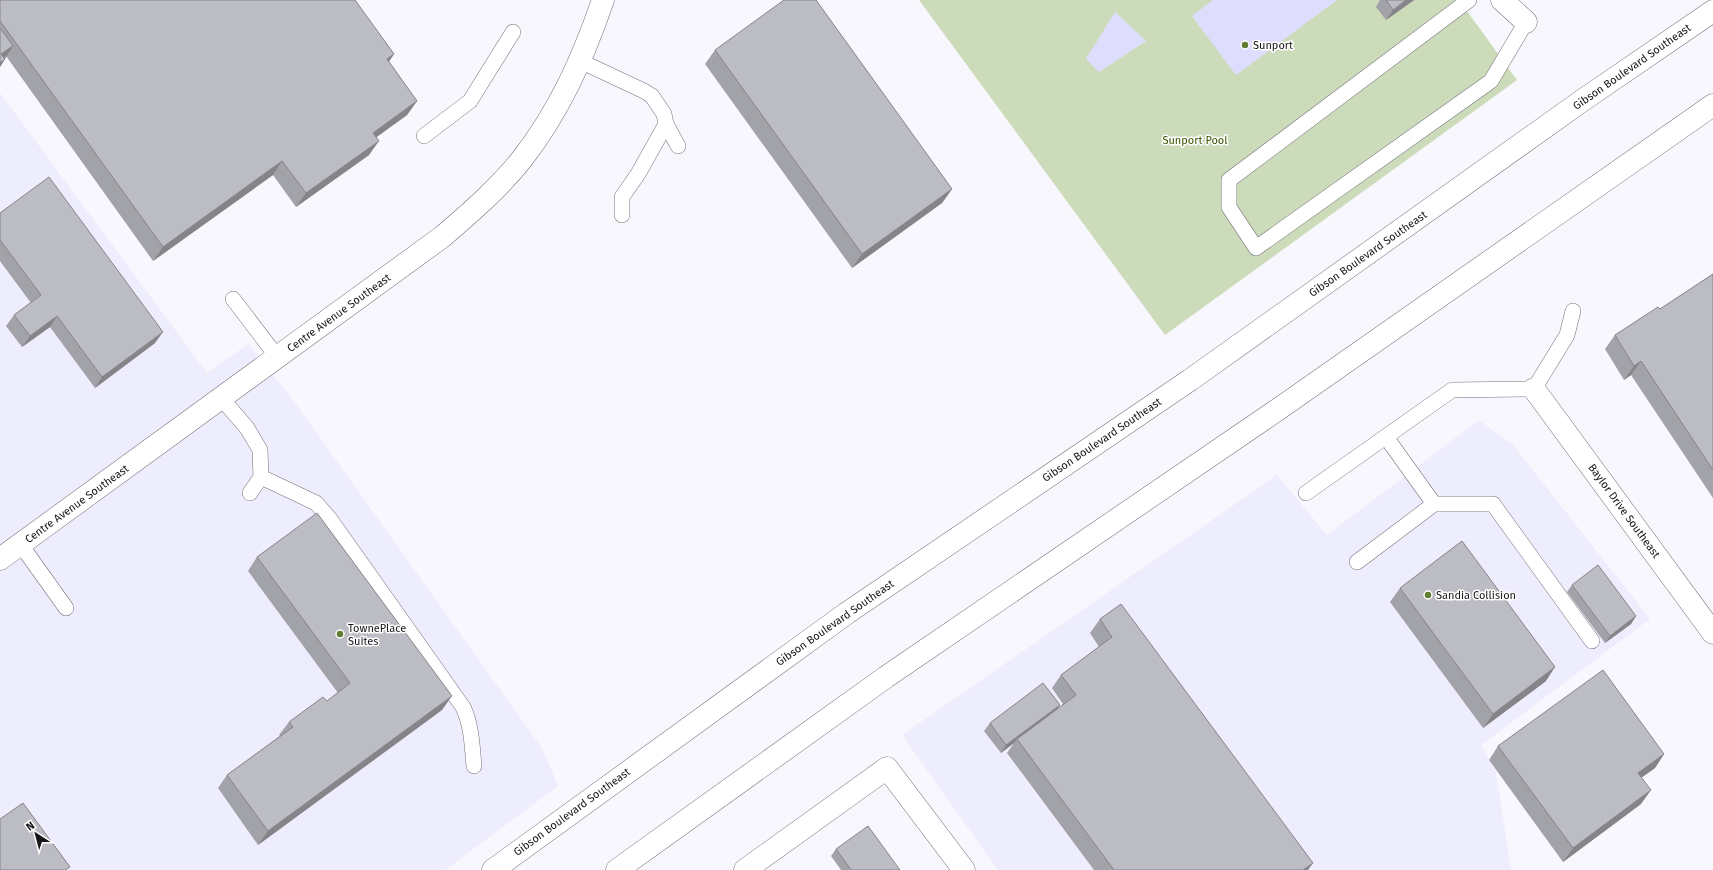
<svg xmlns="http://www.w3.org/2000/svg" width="1713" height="870" font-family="'Fira Sans',sans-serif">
  <rect width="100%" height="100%" fill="#f8f7fe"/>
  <path fill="#eeedfd" d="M0,93L207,373L248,344L293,400L542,748L558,786L445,870H0Z
    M1479,420L1513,445L1650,619L1481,745L1496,772L1511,870H998L902,735L1277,475L1327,535Z"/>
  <path fill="#ccdbba" d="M919,0H1459L1517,80L1165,335Z"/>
  <path fill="#dfddfe" d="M1213,0H1337L1236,75L1192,16Z
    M1115,12L1146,41L1099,72L1086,59Z"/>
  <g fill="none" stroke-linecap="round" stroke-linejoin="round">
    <defs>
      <path id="lane" d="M1469,0L1229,180V207L1256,248L1491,81L1526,22
        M580,61L644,91L652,96L664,114L666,124L638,174L622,197V215
        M666,124L678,146
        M424,136L470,101L513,32
        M233,299L278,358
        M222,399L247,428L260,450L261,477L250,493
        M261,477L316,503L330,519L463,707C472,726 472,746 474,766
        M1306,493L1452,390L1534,389L1567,335L1573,311
        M1434,504H1493L1592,641
        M21,545L66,608
        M1357,562L1434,504L1386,437"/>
      <path id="street" d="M1502,0L1526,22
        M1534,389L1713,633
        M0,559L442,237C470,213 499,188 522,159C560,110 583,58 603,0
        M745,870L887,768L964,870"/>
      <path id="secondary" d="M493,870L847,613L1190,380L1583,100L1713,11
        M617,870L886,677L1280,408L1713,105"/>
    </defs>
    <use href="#lane" stroke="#737279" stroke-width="16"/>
    <use href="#street" stroke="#737279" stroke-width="23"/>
    <use href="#secondary" stroke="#737279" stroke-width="23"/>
    <use href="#lane" stroke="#fff" stroke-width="15"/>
    <use href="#street" stroke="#fff" stroke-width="22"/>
    <use href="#secondary" stroke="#fff" stroke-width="22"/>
  </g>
  <path fill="#a2a2a9" d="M0,0L394,54L389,62L417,101L407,115L376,137L369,155L296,207L273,175L153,261L6,56L5,59L0,67Z
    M1380,0H1414L1386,20L1376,7Z
    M715,50L952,189L942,203L852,268L705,64Z
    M0,213L155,343L95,388L50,327L22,347L6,326L14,315L31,303L0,261Z
    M1713,274V498L1631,375L1624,380L1605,349L1615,335L1660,309Z
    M257,557L442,710L258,845L218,788L227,775L280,736L279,735L289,722L327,701L338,693L248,571Z
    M1572,585L1636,616L1631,624L1605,643L1567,592Z
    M1400,588L1546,681L1483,728L1390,602Z
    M1100,619L1308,870H1094L1007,753L1014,743L1001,753L984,731L990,723L1059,708L1063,704L1052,688L1061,675L1099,647L1090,633Z
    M1498,746L1664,754L1655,768L1641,778V804L1563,862L1489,760Z
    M836,849L900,870H841L831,856Z"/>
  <path fill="#848489" d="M1406,0H1414L1386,20L1393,10Z
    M13,46L4,60L1,54Z
    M394,54L384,68L387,59Z
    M5,59L0,67V63Z
    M417,101L407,115L363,147L373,133Z
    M379,141L369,155L296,207L306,193Z
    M282,161L273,175L153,261L163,247Z
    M952,189L942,203L852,268L862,254Z
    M57,316L50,327L22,347L30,336Z
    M163,332L155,343L95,388L102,377Z
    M1641,361L1631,375L1624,380L1634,366Z
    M1636,616L1631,624L1605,643L1610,636Z
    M1555,667L1546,681L1483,728L1493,714Z
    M452,696L442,710L258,845L268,831Z
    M1060,705L1055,713L1017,739L1014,743L1001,753L1006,745Z
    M1664,754L1655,768L1628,787L1638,773Z
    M1651,790L1641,804L1563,862L1573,848Z
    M1313,863L1308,870H1303Z"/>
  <path fill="#bcbcc4" stroke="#848489" d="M0,0H355L394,54L387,59L417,101L373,133L379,141L306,193L282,161L163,247L0,21Z
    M784,0H816L952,189L862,254L715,50Z
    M1386,0H1406L1393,10Z
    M0,29H1L13,46L1,54L5,59L0,63Z
    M49,177L163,332L102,377L57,316L30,336L14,315L41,295L0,240V213Z
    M1713,274V470L1641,361L1634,366L1615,335L1658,307L1660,309Z
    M317,513L452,696L268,831L227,775L293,727L289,722L323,697L327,701L350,683L257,557Z
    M1462,541L1555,667L1493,714L1400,588Z
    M1598,565L1636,616L1610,636L1572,585Z
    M1121,604L1313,863L1303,870H1114L1017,739L1076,695L1061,675L1112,637L1100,619Z
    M1603,670L1664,754L1638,773L1651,790L1573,848L1498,746Z
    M1043,683L1060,705L1006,745L990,723Z
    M23,803L70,867L65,870H0V819Z
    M868,826L900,870H851L836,849Z"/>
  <g fill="#617d32" stroke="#fff" stroke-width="1.5">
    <circle cx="1245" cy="45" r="4"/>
    <circle cx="1428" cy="595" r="4"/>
    <circle cx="340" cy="634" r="4"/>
  </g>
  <g text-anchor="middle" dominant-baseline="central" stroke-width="3" stroke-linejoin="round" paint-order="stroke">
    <g font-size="11" fill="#161619" stroke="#fff" text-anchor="start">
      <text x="1253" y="45">Sunport</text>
      <text x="1436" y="595">Sandia Collision</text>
      <text x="348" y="628">TownePlace<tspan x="348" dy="13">Suites</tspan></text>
    </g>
    <g font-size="11" fill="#161619" stroke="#fff">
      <text transform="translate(1632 67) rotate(-35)">Gibson Boulevard Southeast</text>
      <text transform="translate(1368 254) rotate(-35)">Gibson Boulevard Southeast</text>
      <text transform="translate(339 313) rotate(-36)">Centre Avenue Southeast</text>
      <text transform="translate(1102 440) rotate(-34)">Gibson Boulevard Southeast</text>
      <text transform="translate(77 504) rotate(-36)">Centre Avenue Southeast</text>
      <text transform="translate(1624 511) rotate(54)">Baylor Drive Southeast</text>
      <text transform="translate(835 623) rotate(-35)">Gibson Boulevard Southeast</text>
      <text transform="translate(572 812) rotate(-36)">Gibson Boulevard Southeast</text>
    </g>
    <g font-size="11" fill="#3c5500" stroke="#fff">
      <text x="1195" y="140">Sunport Pool</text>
    </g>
  </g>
  <g transform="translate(36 834) rotate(324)" stroke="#ffffff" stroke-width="3" paint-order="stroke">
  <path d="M0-3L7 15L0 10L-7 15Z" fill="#161619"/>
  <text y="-6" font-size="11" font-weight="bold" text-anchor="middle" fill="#161619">N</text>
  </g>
</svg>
